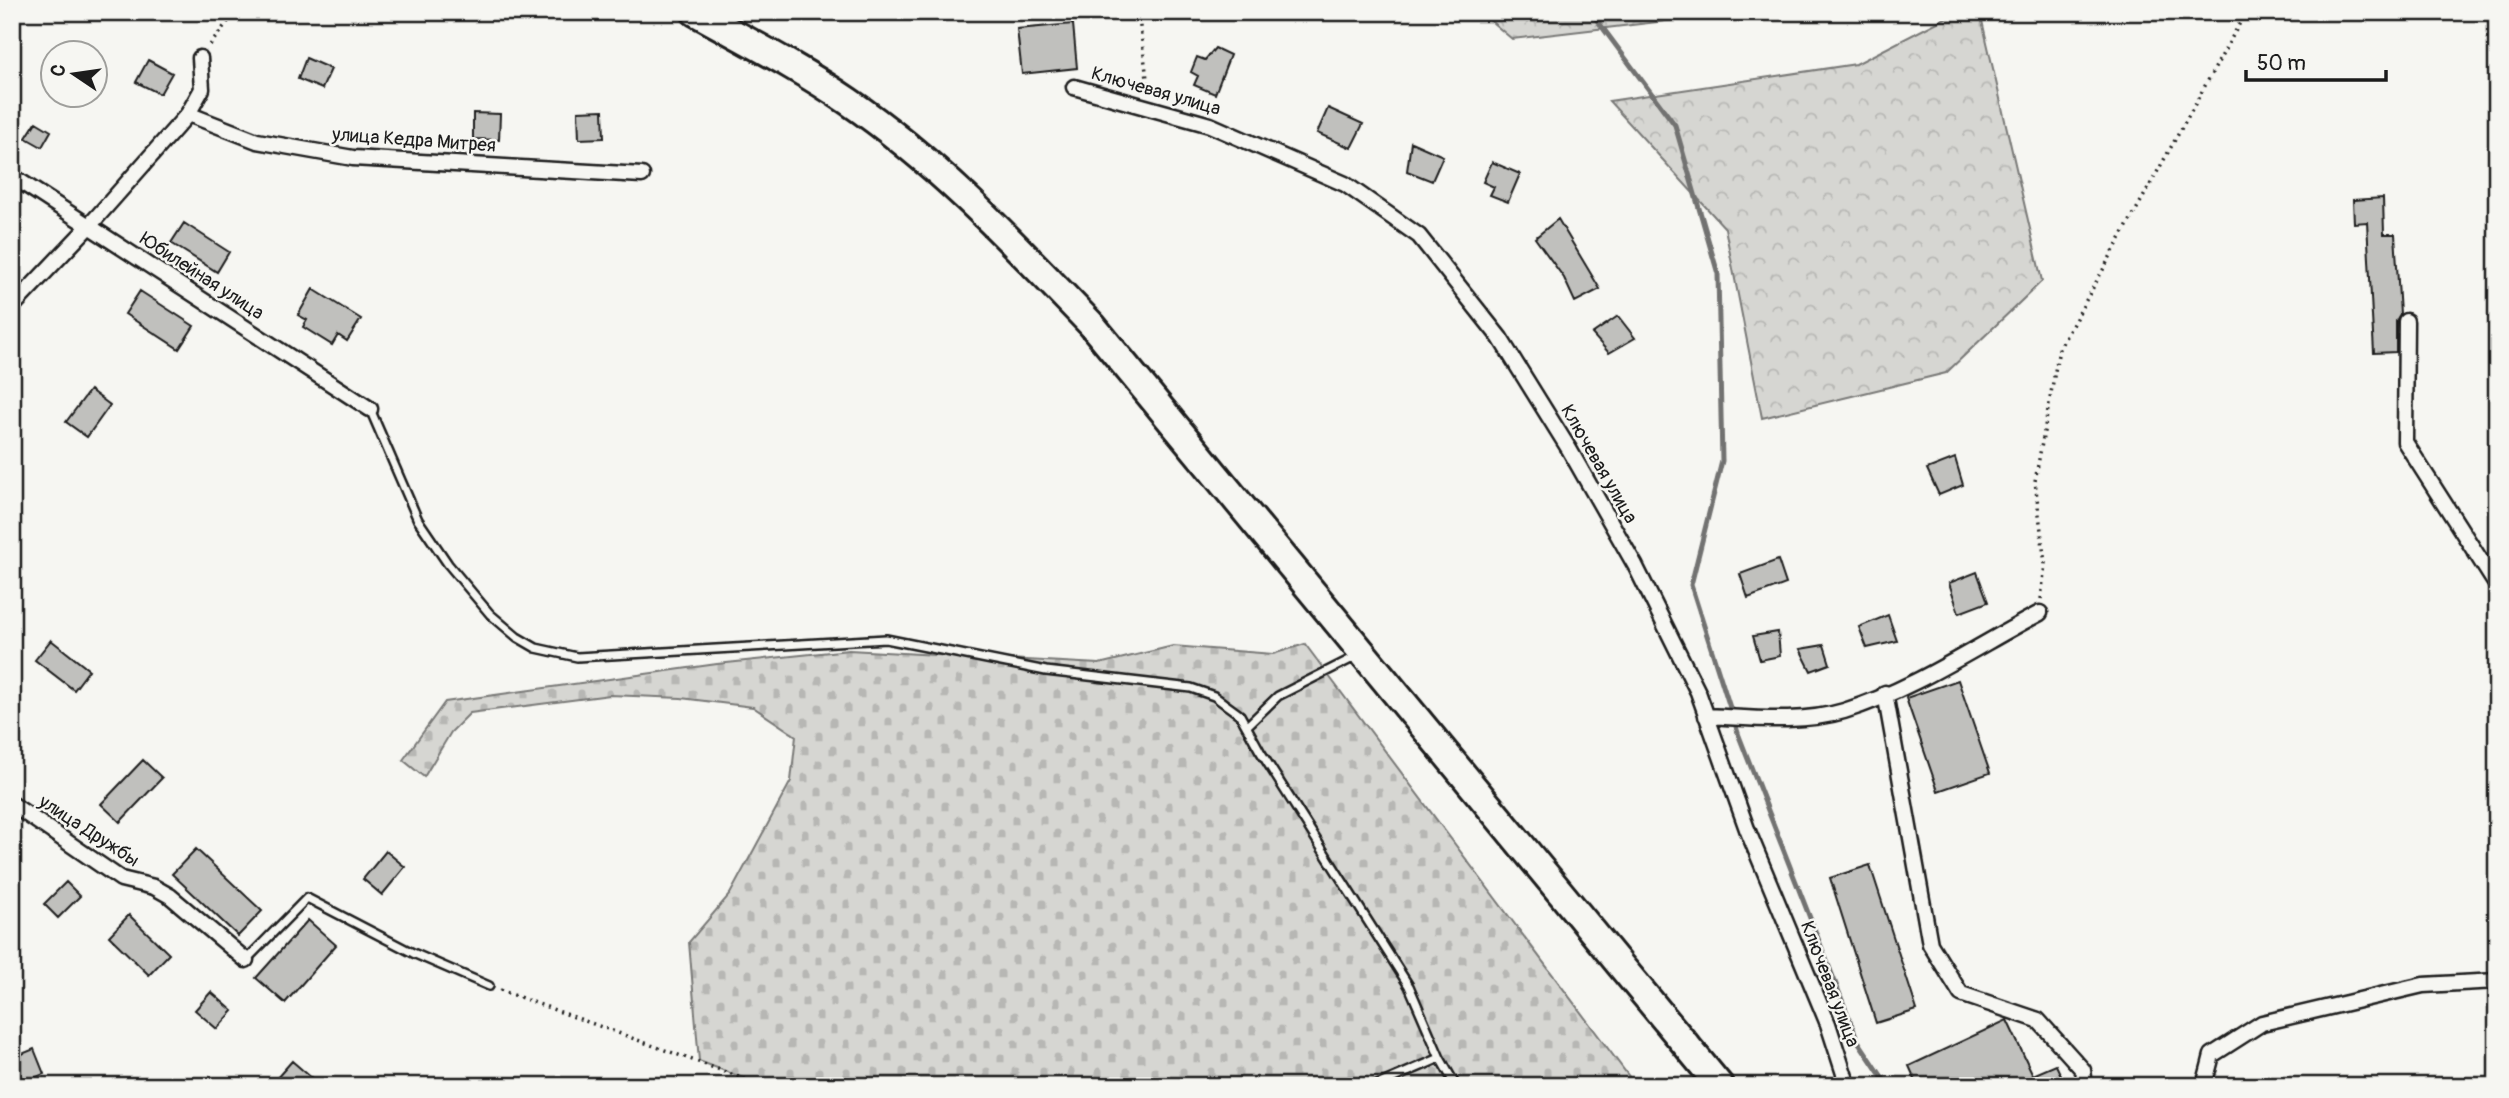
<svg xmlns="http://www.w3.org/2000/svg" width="2509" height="1098" font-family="Pangolin,sans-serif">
  <defs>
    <pattern id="forest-crowns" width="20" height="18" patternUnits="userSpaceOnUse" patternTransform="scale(1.75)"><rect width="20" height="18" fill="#d6d6d2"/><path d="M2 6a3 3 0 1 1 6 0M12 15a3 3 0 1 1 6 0" fill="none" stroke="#b7b7b4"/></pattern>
    <pattern id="cemetery-stones" width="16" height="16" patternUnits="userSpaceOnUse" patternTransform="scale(1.75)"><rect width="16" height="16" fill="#d6d6d2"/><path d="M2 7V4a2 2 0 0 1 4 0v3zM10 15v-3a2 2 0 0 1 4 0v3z" fill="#b7b7b4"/></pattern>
  </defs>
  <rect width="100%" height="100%" fill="#f6f6f2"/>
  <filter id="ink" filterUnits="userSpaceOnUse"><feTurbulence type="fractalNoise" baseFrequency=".0143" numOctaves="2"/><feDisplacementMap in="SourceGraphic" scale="14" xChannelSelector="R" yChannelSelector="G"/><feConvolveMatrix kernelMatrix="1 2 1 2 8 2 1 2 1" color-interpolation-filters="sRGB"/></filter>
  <g filter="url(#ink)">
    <path fill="url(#forest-crowns)" stroke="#797977" stroke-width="2" d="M1480,12H1743L1512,39Z
      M1957,12H1980L2042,281L1946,373L1762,418L1725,228L1609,101L1856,64Z"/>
    <path fill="url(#cemetery-stones)" stroke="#797977" stroke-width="2" d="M1305,644L1636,1086H764L699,1061L689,942L730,894L791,781L796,736L753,707L681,698L610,695L470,713L451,732L424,777L403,760L445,702L717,664L849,650L1099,664L1173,646L1273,654Z"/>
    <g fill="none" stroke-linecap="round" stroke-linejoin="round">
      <path stroke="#727271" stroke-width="5" d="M1591,12L1675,125L1718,274L1722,461L1691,585L1739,736L1858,1041L1888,1086"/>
    </g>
    <path fill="#c0c0bd" stroke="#1c1c1c" stroke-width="2" d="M1073,24L1077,68L1022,74L1017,29Z
      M1215,48L1230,55L1215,94L1194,85L1198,76L1191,72L1197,57L1205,60Z
      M306,58L331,69L322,89L298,79Z
      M148,60L172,73L160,94L136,82Z
      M1328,108L1363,124L1351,148L1317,133Z
      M603,110L604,138L579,139L578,111Z
      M473,113L500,114L499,140L473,139Z
      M36,122L51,131L42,147L26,138Z
      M1411,142L1443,156L1432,181L1407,171Z
      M1492,162L1520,174L1508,202L1490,195L1494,187L1483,182Z
      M2383,198L2384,234H2395L2400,314L2396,321V352L2374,353L2367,222L2354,223L2353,200Z
      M1558,219L1600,289L1575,302L1564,278L1535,238Z
      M184,223L229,252L217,272L171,243Z
      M313,289L361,319L347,341L338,335L332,345L303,327L307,320L298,315Z
      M140,291L194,326L179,349L125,314Z
      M1618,316L1635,338L1609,353L1592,334Z
      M90,390L110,405L87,437L66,422Z
      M1955,458L1963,485L1939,495L1927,469Z
      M1778,560L1786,584L1748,598L1740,574Z
      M1977,572L1988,602L1959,613L1949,583Z
      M1888,615L1897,641L1867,648L1859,627Z
      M1778,632L1780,656L1760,660L1753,636Z
      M51,640L89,670L74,690L35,660Z
      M1824,645L1830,664L1811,671L1800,649Z
      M1958,680L1990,773L1938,791L1906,698Z
      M143,760L162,778L120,822L101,804Z
      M196,849L262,911L238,936L172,874Z
      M386,851L405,867L382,895L363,879Z
      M1870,865L1917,1010L1876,1023L1830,878Z
      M66,882L80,896L58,918L44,904Z
      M129,915L169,954L149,975L109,936Z
      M308,920L336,945L285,1003L256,978Z
      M211,992L233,1011L217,1029L195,1010Z
      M2007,1020L2033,1075L2056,1065L2066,1086H1918L1909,1066Z
      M34,1049L44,1074L19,1084L12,1058Z
      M292,1061L321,1086H284L276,1079Z"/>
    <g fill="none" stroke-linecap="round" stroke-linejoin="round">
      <defs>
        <path id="lane" d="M370,409L418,520L448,564L490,614L517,637L536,648L577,657L886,639L1046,671L1191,688L1214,696L1240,715L1260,751L1409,986L1440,1058L1456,1086
          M1248,725L1278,696L1359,655
          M246,960L307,898L413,953L489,986
          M1375,1086L1440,1058"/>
        <path id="street" d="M1074,87L1210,125L1345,184L1419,236L1500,338L1569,449L1635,565L1698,692L1747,829L1828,1024L1848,1086
          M188,114L257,141L353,158L642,175
          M12,176L370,409
          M12,307L89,226L188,114L202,89L200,58
          M2406,321L2405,442L2497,586
          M1885,693L1930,944L1961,994L2038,1020L2083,1070L2085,1086
          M1706,716C1751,718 1801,724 1844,711C1913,690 1977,646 2040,613
          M12,804L121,879L154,887L170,896L246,960
          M2204,1086L2212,1055L2262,1023L2423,985L2497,981"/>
        <path id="highway" d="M695,12C747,41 800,68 848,101C939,163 1016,246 1092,325L1720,1086"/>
      </defs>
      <use href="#lane" stroke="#1c1c1c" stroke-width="12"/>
      <use href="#street" stroke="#1c1c1c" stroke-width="19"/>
      <use href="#highway" stroke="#1c1c1c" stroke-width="32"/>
      <path stroke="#1c1c1c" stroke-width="3.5" stroke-dasharray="2 5" stroke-linecap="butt" d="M1138,12L1149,93
        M210,45L235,12
        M2041,599L2045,564L2035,481L2059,349L2246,12
        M500,990L764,1086"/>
      <use href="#lane" stroke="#f6f6f2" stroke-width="7"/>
      <use href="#street" stroke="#f6f6f2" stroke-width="14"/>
      <use href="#highway" stroke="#f6f6f2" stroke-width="26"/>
    </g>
  </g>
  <g text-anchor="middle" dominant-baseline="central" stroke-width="5" stroke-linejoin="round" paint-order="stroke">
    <g font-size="19" fill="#1c1c1c" stroke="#f6f6f2">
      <text transform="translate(1156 91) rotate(16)">Ключевая улица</text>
      <text transform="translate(414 140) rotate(4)">улица Кедра Митрея</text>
      <text transform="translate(202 276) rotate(33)">Юбилейная улица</text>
      <text transform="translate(1599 464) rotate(60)">Ключевая улица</text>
      <text transform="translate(89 831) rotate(33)">улица Дружбы</text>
      <text transform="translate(1830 984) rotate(69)">Ключевая улица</text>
    </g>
  </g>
  <rect width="2509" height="1098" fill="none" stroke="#f6f6f2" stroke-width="42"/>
  <rect x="21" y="21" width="2467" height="1056" fill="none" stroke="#1c1c1c" stroke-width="2.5" filter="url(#ink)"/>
  <g transform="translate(74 74) rotate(283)"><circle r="33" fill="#f6f6f2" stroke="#9f9f9c" stroke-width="2"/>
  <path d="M0-5L12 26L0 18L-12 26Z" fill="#1c1c1c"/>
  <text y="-10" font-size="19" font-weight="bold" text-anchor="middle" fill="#1c1c1c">С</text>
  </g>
  <path d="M2246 70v10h140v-10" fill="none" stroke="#1c1c1c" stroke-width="3.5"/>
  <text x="2257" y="70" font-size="21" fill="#1c1c1c" stroke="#f6f6f2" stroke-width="5" paint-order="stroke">50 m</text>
</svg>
